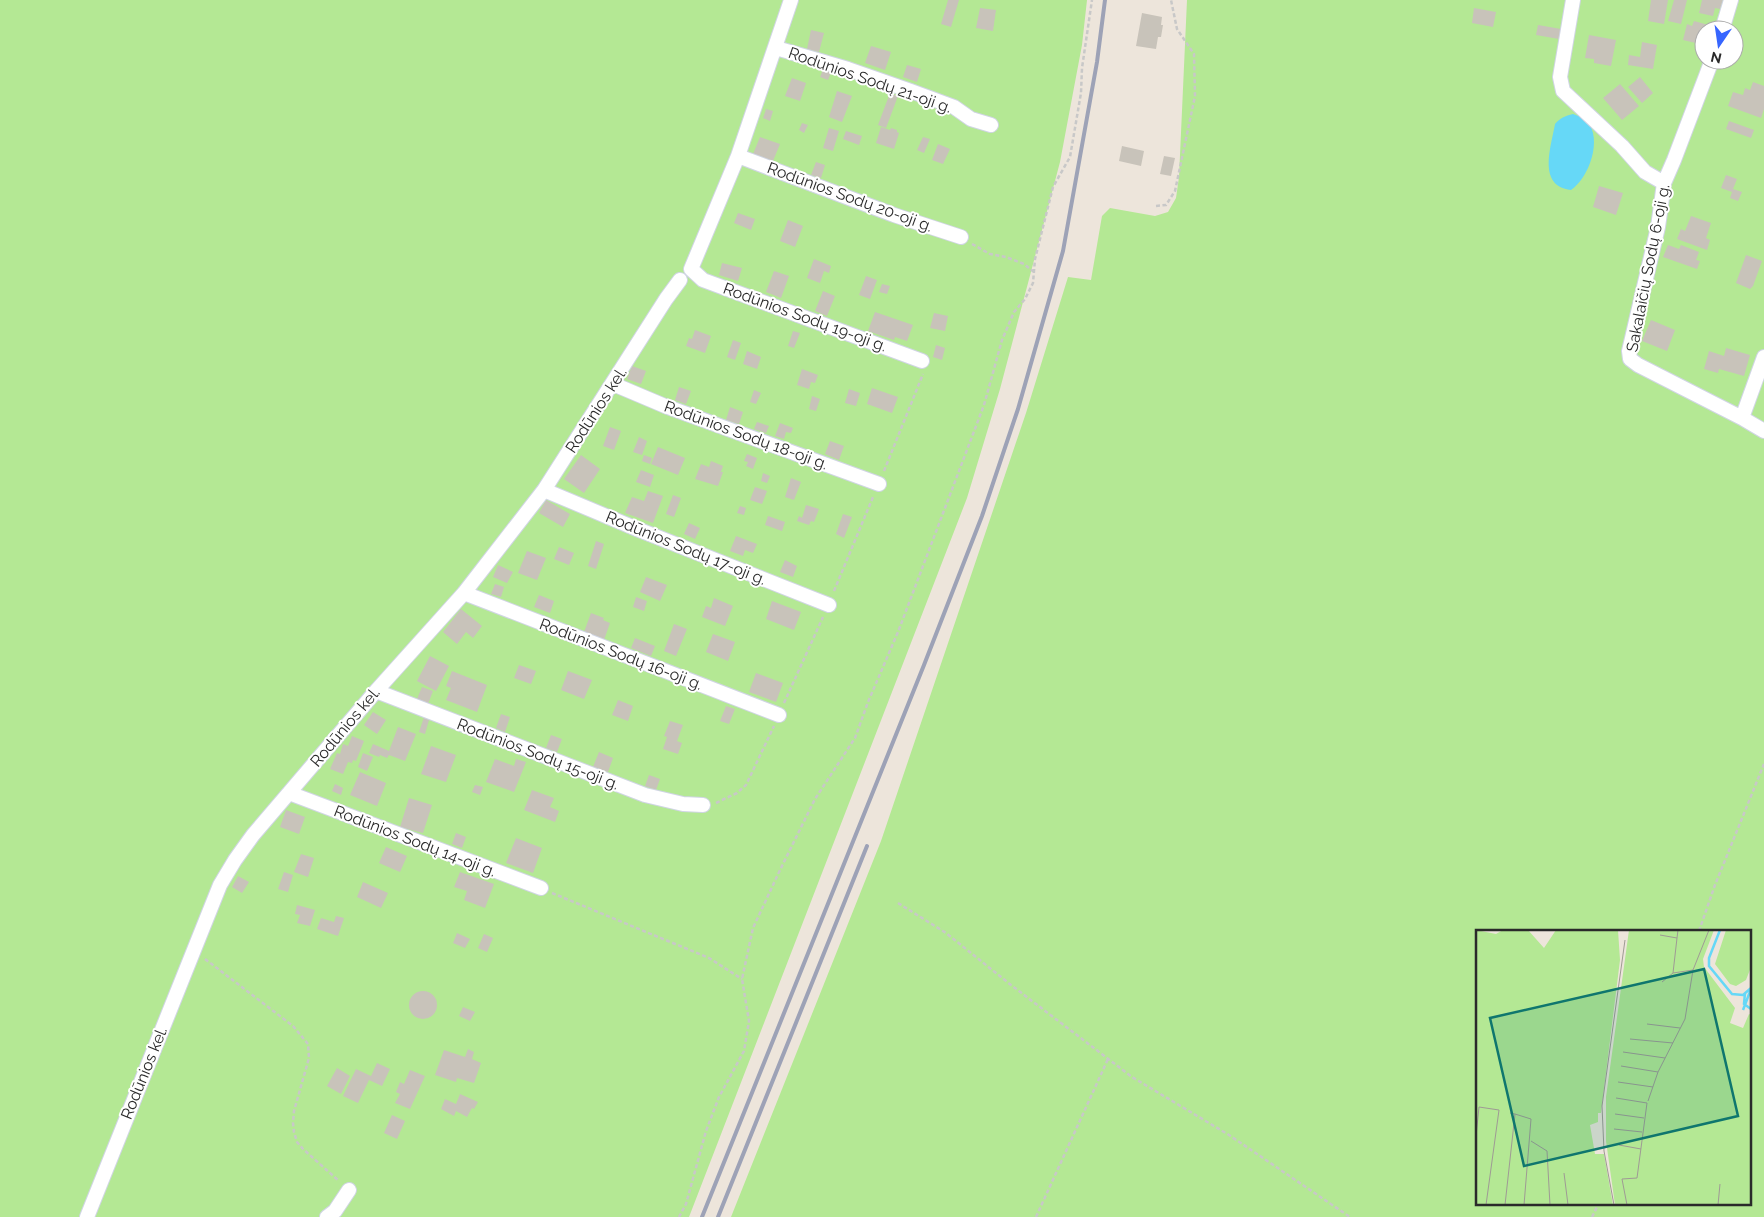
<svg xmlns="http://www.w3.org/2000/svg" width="1764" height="1217" font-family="Raleway,sans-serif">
  <rect width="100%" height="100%" fill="#ede5db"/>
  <path fill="#b4e894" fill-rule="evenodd" d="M0,0H1087L1082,45L1060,162L1000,389L967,498L689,1217H0Z
    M1187,0H1764V1217H731L881,841L1026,413L1068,277L1091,280L1102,216L1110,208L1155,216L1168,212L1176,198L1179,177ZM1704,30H1734V60H1704ZM1478,931H1750V1203H1478Z"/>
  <path fill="#66d8f7" d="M1573,114C1578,116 1584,117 1587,121C1603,139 1589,178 1571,190C1537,186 1551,147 1555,124C1560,118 1565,116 1573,114Z"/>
  <path fill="#c8c3ba" d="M948,0H959L951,27L941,24Z
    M1651,0H1668L1664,24L1648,21Z
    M1674,0H1687L1681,24L1668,21Z
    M1702,0H1723L1720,9L1715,8L1713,16L1699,13Z
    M980,8L996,10L993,31L976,28Z
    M1474,8L1496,12L1493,27L1472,23Z
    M1142,13L1162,17L1161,25H1163L1161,37H1158L1156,49L1136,46Z
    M1694,21L1712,26L1711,30H1704V45L1683,40L1687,24L1692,26Z
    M1538,25L1561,29L1559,39L1536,35Z
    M811,30L824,33L819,52L807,49Z
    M1589,35L1616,40L1611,66L1594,63V59L1585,58Z
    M1642,42L1657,45L1653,69L1628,65L1629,55L1640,57Z
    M871,46L891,52L885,70L865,63Z
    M907,65L921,69L917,82L903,77Z
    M824,67L832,70L828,80L820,77Z
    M1640,77L1653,93L1642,103L1628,87Z
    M792,78L806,83L800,101L785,96Z
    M1753,82L1764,86V109L1761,118L1728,106L1733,92L1743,95L1745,88L1750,90Z
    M1620,84L1639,106L1622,120L1603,98Z
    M837,91L852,96L842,122L829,117Z
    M890,93L898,96L886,128L878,125Z
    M766,109L773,111L770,121L763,118Z
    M1729,121L1754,130L1751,138L1726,129Z
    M802,123L808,125L804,133L799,130Z
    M881,127L890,130L891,128L897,130V132L899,133L894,149L876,143Z
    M829,128L839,131L833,151L823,148Z
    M846,131L862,136L859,145L843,139Z
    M760,137L780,144L773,161L753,154Z
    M923,137L930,139L924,153L917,150Z
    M938,144L950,149L943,164L932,160Z
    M1122,146L1144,151L1141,166L1119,161Z
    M1164,156L1175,158L1171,176L1160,174Z
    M816,162L825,165L821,178L811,175Z
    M1726,175L1737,179L1733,189L1742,192L1738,201L1730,198L1732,192L1721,188Z
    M1599,186L1623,193L1616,215L1593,207Z
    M738,213L755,219L751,230L734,223Z
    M1691,216L1711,223L1706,238L1710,240L1707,250L1677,239L1681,229L1685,231Z
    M788,220L803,226L795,247L780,241Z
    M1668,245L1679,249L1681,245L1699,252L1696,260L1700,261L1697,269L1663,257Z
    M1746,255L1762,261L1753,286L1750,289L1736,283Z
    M814,259L831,266L829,273L824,271L820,283L807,278Z
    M722,263L742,268L738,281L719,275Z
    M774,271L789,276L781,298L766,292Z
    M866,276L877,280L870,299L859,295Z
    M882,284L890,286L887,294L879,292Z
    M823,291L835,296L827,316L815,311Z
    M875,312L913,325L907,341L895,337L894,340L868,331Z
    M934,313L948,316L945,331L930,328Z
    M1651,320L1675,330L1667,351L1642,341Z
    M695,330L711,336L705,353L686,346L689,338L692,339Z
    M793,331L800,333L794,348L788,346Z
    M733,340L741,343L735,360L727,357Z
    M936,345L945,348L942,360L933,357Z
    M1726,348L1750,355L1744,376L1719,369L1718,373L1704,369L1709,351L1724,356Z
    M747,351L761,357L757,369L743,364Z
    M632,366L646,371L641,384L627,379Z
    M802,369L818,375L815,383L811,382L809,389L797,385Z
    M679,387L691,391L686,404L675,400Z
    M872,388L898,397L892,413L867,404Z
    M849,389L860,393L856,406L845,403Z
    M754,390L761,393L756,404L750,402Z
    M812,396L820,399L816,411L809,409Z
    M730,407L743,412L739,424L726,420Z
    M757,422L769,426L766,433L754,429Z
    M780,423L793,428L791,433L786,432L784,439L775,436Z
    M610,427L621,431L614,450L603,446Z
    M639,437L647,441L642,455L633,452Z
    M830,441L844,446L839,460L825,454Z
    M658,447L685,458L678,475L651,464Z
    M747,454L757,458L753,469L746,466L748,462L744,461Z
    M581,455L600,469L584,493L564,479Z
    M644,455L652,458L650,464L642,461Z
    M711,461L723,466L721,472H723L718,486L695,479L701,464L709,467Z
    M641,470L654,475L650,487L636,482Z
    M763,473L770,476L767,483L761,481Z
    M791,478L801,482L794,500L785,497Z
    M755,487L767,491L762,504L750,500Z
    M648,491L663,496L653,523L625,513L632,497L644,501Z
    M673,495L681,498L674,517L666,514Z
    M546,500L570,514L563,527L539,513Z
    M806,505L819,509L814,522L811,521L809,525L797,521L799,516L802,518Z
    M740,506L746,508L744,515L737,513Z
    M843,514L852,517L844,538L836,534Z
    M768,516L785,522L782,531L765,525Z
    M689,523L700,528L695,539L684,534Z
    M736,536L757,544L753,553L745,550L743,556L730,551Z
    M596,541L604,544L596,569L588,566Z
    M559,547L574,553L569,565L554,559Z
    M527,551L546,558L537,580L518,573Z
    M785,560L797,566L793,577L780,572Z
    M498,565L513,572L507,583L493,577Z
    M646,577L667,585L660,601L640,592Z
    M495,584L504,587L501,597L491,594Z
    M539,595L554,601L550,613L534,607Z
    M636,597L647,601L644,611L633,607Z
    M714,598L733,606L725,626L702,617L706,606L711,608Z
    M772,601L801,612L794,630L766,619Z
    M461,609L482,626L473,638L466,632L457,644L443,632Z
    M591,613L604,618L603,620L610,623L604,640L584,632Z
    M674,624L687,629L676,656L664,651Z
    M713,634L735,642L728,661L706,652Z
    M635,638L655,646L651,656L631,648Z
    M430,656L449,666L436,691L417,681Z
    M519,665L536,671L531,684L514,678Z
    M452,671L487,685L477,712L446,700L451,688L446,686Z
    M568,671L592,680L584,699L561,690Z
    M756,673L783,683L776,702L749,692Z
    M422,687L433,691L428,704L417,699Z
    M618,700L633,706L628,721L612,715Z
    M726,706L735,709L729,724L720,721Z
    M373,712L386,720L377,734L364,725Z
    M501,714L510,717L505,732L496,728Z
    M424,717L429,720L425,734L419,732Z
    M670,721L683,725L677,741L682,743L678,754L663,749L667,737L664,736Z
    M398,727L416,734L405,761L389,755L387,758L380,755L379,757L369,753L373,744L389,751Z
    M551,735L562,739L557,752L546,748Z
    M352,736L364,741L356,761L353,760L352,763L348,762L343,774L330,769L337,753L340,754L343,744L348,746Z
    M431,746L456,755L446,782L421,774Z
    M599,752L613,758L608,772L593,767Z
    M363,753L373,757L367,771L358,767Z
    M495,759L514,766L516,759L526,762L514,792L486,782Z
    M360,772L386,783L377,806L350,795Z
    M649,775L660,779L656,790L645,786Z
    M335,784L343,788L341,795L332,791Z
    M475,785L483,787L480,795L472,792Z
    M532,790L554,798L550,807L559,811L555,822L524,810Z
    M409,798L432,805L423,833L400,827Z
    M286,810L305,817L299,834L280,827Z
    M456,833L466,837L462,848L452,844Z
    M516,838L542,848L533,873L506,863Z
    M386,847L407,856L400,872L379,863Z
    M301,854L314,858L308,877L294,872Z
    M284,872L293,875L288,892L278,889Z
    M460,872L494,884L485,908L464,900L467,891L454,887Z
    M238,876L249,882L242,893L232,887Z
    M363,882L388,893L381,908L357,897Z
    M297,905L315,910L310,926L297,923L300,915L295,914Z
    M336,916L344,918L338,936L317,929L321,918L334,922Z
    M457,933L470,939L465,948L453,943Z
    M484,934L493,938L487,952L478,948Z
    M409 1005a14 14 0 1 1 28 0a14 14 0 1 1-28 0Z
    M463,1007L475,1012L470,1021L459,1016Z
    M468,1049L474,1052L472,1059L481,1063L474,1083L457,1078L456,1082L435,1075L444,1050L465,1057Z
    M377,1063L390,1069L382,1086L369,1080L358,1103L343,1096L356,1069L371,1076Z
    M337,1068L350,1076L341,1094L327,1086Z
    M410,1070L425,1076L410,1109L395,1103L400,1094L396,1092L400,1082L404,1084Z
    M460,1094L478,1102L474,1109L472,1108L467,1117L456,1111L454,1116L441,1109L445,1099L456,1104Z
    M392,1115L405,1121L397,1139L384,1133Z"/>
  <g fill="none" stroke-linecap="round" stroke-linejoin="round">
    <defs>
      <path id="street" d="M791,0L738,156L691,269L703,280L922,361
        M1573,0L1560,77L1563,91L1622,146L1645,172L1664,183
        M1722,30L1731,0
        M776,48L848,69L911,91L954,107L971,119L991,125
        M1712,60L1674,160L1664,183L1658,227L1629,351L1630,359L1638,365L1742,418
        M738,156L894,215L961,237
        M1764,357L1742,418L1764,431
        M613,384L665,406L879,484
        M544,490L637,529L829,605
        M464,593L779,715
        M376,691L645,795L683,804L703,805
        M289,793L541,888
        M87,1217L220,885L235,860L253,835L376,691L464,593L544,490L666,299L680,280
        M327,1217L335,1211L349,1190"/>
    </defs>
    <use href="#street" stroke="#d0d5e4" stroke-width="16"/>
    <path stroke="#c8c8c8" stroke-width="2.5" stroke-dasharray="4 2.5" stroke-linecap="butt" d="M1156,206L1166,205L1175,191L1195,96L1194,54L1177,29L1171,0
      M972,244L990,254L1006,257L1024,264L1034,272
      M884,471L923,374
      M834,591L873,497
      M784,703L823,617
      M716,803L737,793L746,785L774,726
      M552,893L709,958L742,979
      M898,903L946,933L1011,985L1132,1077L1229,1135L1350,1217
      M1699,931L1715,885L1764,764
      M205,959L293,1026L308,1044L309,1058L294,1111L293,1123L294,1132L297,1142L303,1149L339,1181
      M679,1217L686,1204L706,1131L719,1097L744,1051L749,1021L742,979L753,928L780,870L815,799L855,738L868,702L898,632L984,405L1002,340L1014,312L1025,299L1033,283L1035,259L1053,187L1070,157L1081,93L1082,68L1092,0
      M1036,1217L1108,1059
      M1592,1217L1599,1203"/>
    <use href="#street" stroke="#fff" stroke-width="14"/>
    <path stroke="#9da2b6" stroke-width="4" d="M702,1217L924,665L982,516L1018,409L1063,251L1097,62L1105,0
      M718,1217L867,846"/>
  </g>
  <g text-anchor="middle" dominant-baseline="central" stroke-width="4" stroke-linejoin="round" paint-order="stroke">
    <g font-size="16" fill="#2a2a2a" stroke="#fff">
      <text transform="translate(870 80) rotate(19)">Rodūnios Sodų 21-oji g.</text>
      <text transform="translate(850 197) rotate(20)">Rodūnios Sodų 20-oji g.</text>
      <text transform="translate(1648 268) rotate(-79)">Sakalaičių Sodų 6-oji g.</text>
      <text transform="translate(805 317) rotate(20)">Rodūnios Sodų 19-oji g.</text>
      <text transform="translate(596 410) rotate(-57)">Rodūnios kel.</text>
      <text transform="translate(746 435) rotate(20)">Rodūnios Sodų 18-oji g.</text>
      <text transform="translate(686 548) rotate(22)">Rodūnios Sodų 17-oji g.</text>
      <text transform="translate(621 654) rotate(21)">Rodūnios Sodų 16-oji g.</text>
      <text transform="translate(345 727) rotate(-50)">Rodūnios kel.</text>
      <text transform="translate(538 754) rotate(21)">Rodūnios Sodų 15-oji g.</text>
      <text transform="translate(415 841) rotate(21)">Rodūnios Sodų 14-oji g.</text>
      <text transform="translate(144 1073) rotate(-68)">Rodūnios kel.</text>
    </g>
  </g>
  <g transform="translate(1476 930)">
    <rect width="275" height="275" fill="#ede5db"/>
    <path d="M0,0L20,4L27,0H52L68,18L80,0H142L144,30L125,183H122V192L114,195L119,224H128L137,275H0ZM153,0H238L227,29L228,37L259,78L254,93L267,98L273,84L275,85V275H139L130,211V167ZM250,0H275V37L270,50L260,56L254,54L239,34Z" fill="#b4e894"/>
    <path fill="none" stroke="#66d8f7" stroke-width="2.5" d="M244,0L233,28V36L256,64L267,65L275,58M269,63L268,74L275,79M267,80L275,59"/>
    <path fill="none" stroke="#9f9a94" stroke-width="1" d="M184,5L201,8L202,0M197,43L201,8M186,52L197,43L217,40M171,94L204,98M154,109L197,113M147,122L189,128M145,136L182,142M142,152L177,157M140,168L171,173L161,248L146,249L151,275M172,171L182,142L209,89L217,40L233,0M39,184L55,189L48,275M139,184L168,188M138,199L166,202M0,206L3,177L23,180L10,275M55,211L71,221L74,275M143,215L165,219M88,243L92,275M29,275L39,184L34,183M138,275L128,221L126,176L149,10M242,275L244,254"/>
    <path fill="#0f766e" fill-opacity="0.15" stroke="#0f766e" stroke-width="2.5" d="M228,39L262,186L48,236L14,88Z"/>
    <rect width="275" height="275" fill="none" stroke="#2a2a2a" stroke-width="2.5"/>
  </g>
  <g transform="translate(1719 45) rotate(193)"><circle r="24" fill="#ffffff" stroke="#aaaaaa"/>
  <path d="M0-4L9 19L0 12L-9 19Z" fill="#3766ff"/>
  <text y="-8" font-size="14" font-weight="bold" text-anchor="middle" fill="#2a2a2a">N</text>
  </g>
</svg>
